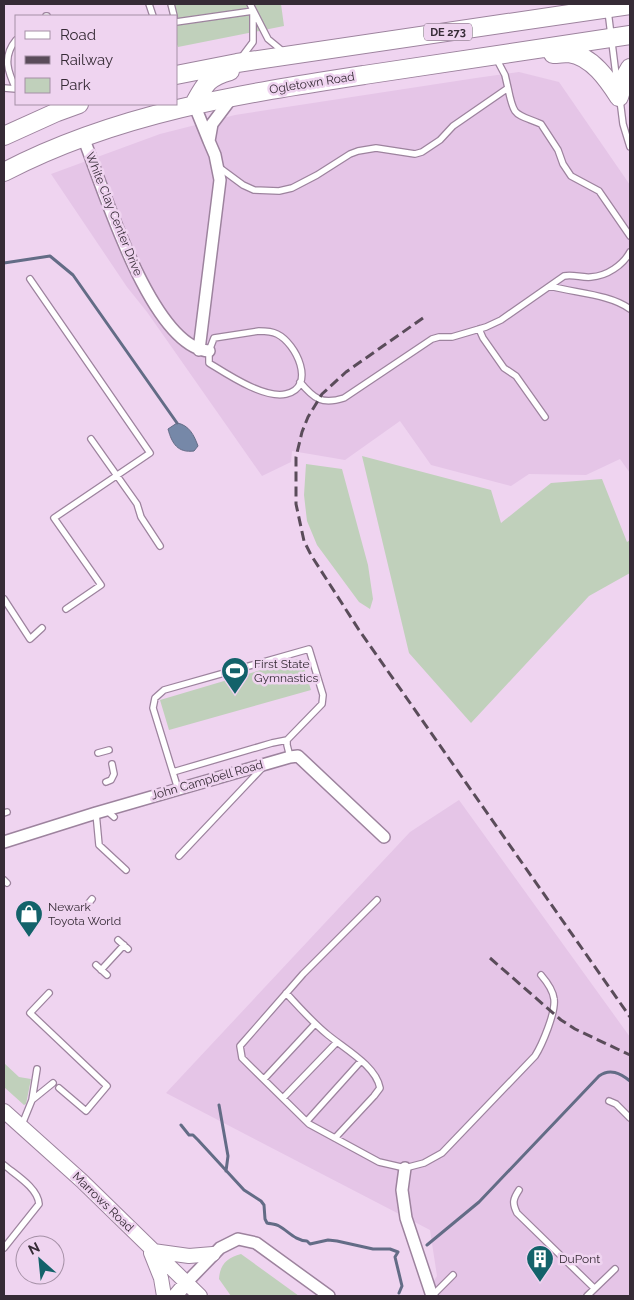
<svg xmlns="http://www.w3.org/2000/svg" width="634" height="1300" font-family="Raleway,sans-serif">
  <rect width="100%" height="100%" fill="#efd4f0"/>
  <path fill="#e5c5e7" d="M519,72L559,82L630,185V473L620,459L586,475L529,474L511,486L431,465L400,421L345,460L292,451L291,462L262,476L147,312L127,287L51,174L160,134L235,115L476,78Z
    M459,800L630,1037V1296H424L437,1276L430,1230L166,1093L410,832Z"/>
  <path fill="#c0d0bb" d="M167,4H281L284,26L178,47L176,42V16H170Z
    M362,456L491,490L501,523L551,483L602,479L627,542L630,540V573L589,596L471,723L409,653Z
    M306,464L342,469L368,565L373,599L370,609L359,602L317,545L307,521L304,495Z
    M301,658L311,690L169,730L160,700Z
    M4,1063L19,1077L31,1079L26,1104L24,1105L4,1087Z
    M241,1254L299,1296H231L219,1279C220,1264 227,1258 241,1254Z"/>
  <path fill="#7688a8" stroke="#636c86" d="M177,423C189,425 194,435 198,446L194,451C178,453 172,444 168,429Z"/>
  <g fill="none" stroke-linecap="round" stroke-linejoin="round">
    <path stroke="#636c86" stroke-width="3" d="M4,263L50,256L73,275L177,423
      M219,1105L228,1156L226,1171
      M181,1125L189,1135H193L198,1140L244,1190L261,1201L264,1205L265,1219L267,1223C271,1224 276,1224 279,1226C288,1231 296,1241 307,1241L310,1244L328,1240L337,1241L373,1249H390L398,1252L395,1257L402,1286L399,1293
      M427,1245L479,1202L599,1076C610,1068 620,1073 630,1081"/>
    <defs>
      <path id="service" d="M149,4L153,16
        M171,4L174,16
        M250,4L268,39L285,53
        M608,11L617,83
        M46,16H47
        M176,22L253,11
        M16,40C2,57 8,72 16,89
        M241,58L253,42V13
        M4,88L16,89
        M508,88C514,118 515,113 541,124L558,150L563,164L571,176L599,191L630,236
        M620,100L623,124L630,147
        M220,168L243,185L254,190L279,191L292,188L317,175L350,154L358,151L376,148L415,154L422,152L440,140L453,126L508,88L505,75L496,58
        M30,279L150,453L54,518L101,585L66,609
        M550,286C574,293 610,294 630,309
        M479,329L483,338L504,368L516,376L545,417
        M259,331C265,331 271,331 277,334C296,343 317,387 286,394C264,399 227,374 209,363V351L214,338Z
        M300,382C314,399 322,405 344,398L432,339L439,337H452L486,327L501,320L564,276C573,274 582,278 591,277C607,276 623,265 630,252
        M91,439L137,504L141,517L160,546
        M4,599L30,639L42,628
        M98,753L109,750
        M173,772L272,743L287,740
        M106,782L111,780L114,774L112,764
        M178,789L153,708L155,698L164,690L309,649L323,695L322,704L287,740V745L290,757
        M106,810L114,817
        M4,813L7,812
        M96,813L99,845L126,870
        M179,856L264,766
        M4,880L7,883
        M377,900L303,974L240,1046L242,1058L309,1124L379,1162L405,1168L424,1163L442,1153L535,1056C542,1045 556,1012 554,999C553,990 547,982 541,975
        M84,909L92,899
        M118,940L128,949
        M96,965L107,975
        M101,970L124,945
        M49,993L30,1013L107,1086L86,1111L59,1088
        M286,993C300,1008 313,1023 328,1035C345,1049 376,1066 380,1088L374,1096L335,1138
        M264,1079L315,1024
        M283,1098L337,1042
        M32,1100L53,1083
        M609,1101L616,1104L630,1118
        M307,1121L361,1061
        M21,1127L32,1100L37,1069
        M4,1165C16,1175 38,1188 39,1204L4,1248
        M519,1190C513,1199 512,1203 517,1213L594,1288
        M432,1296L453,1275
        M587,1296L615,1269"/>
      <path id="minor" d="M194,104L209,141L212,124L233,96
        M83,137C102,184 151,348 209,351
        M199,350L220,180L215,155L209,141
        M4,842L96,813L290,757L298,756L384,837
        M405,1168L402,1190L406,1218L432,1296
        M186,1283L220,1248L238,1239L256,1243L329,1296"/>
      <path id="tertiary" d="M4,1111L82,1181L200,1296
        M153,1251L189,1256L213,1254
        M151,1253L161,1278L164,1296
        M175,1296L186,1283"/>
      <path id="primary" d="M553,54C558,54 564,53 569,53C592,56 608,80 619,97
        M176,75L237,63L630,5
        M619,97L626,75L630,68
        M194,104C205,84 208,77 230,71
        M4,136L57,112L79,104
        M4,172C117,113 240,94 364,75C453,62 542,49 630,35"/>
    </defs>
    <use href="#service" stroke="#9d839e" stroke-width="8"/>
    <use href="#minor" stroke="#9d839e" stroke-width="14"/>
    <use href="#tertiary" stroke="#9d839e" stroke-width="16"/>
    <use href="#primary" stroke="#9d839e" stroke-width="20"/>
    <use href="#service" stroke="#fff" stroke-width="5.5"/>
    <use href="#minor" stroke="#fff" stroke-width="11"/>
    <use href="#tertiary" stroke="#fff" stroke-width="14"/>
    <use href="#primary" stroke="#fff" stroke-width="18"/>
    <path stroke="#5a4c5a" stroke-width="3" stroke-dasharray="10 5" stroke-linecap="butt" d="M423,318L346,372L322,394L308,417L302,432L296,457V504L304,541L311,555L359,630L630,1017
      M490,958L561,1020L575,1029L630,1055"/>
  </g>
  <defs>
    <symbol id="stadium-pin" viewBox="-11 -11 22 30"><path d="M0 17L-7.5 6A9.5 9.5 0 1 1 7.5 6Z" fill="#13626a" stroke="#efd4f0"/><path d="M0-5a6.5 5 0 1 0 0 10a6.5 5 0 1 0 0-10ZM-3.5-1.8h7v3.6h-7Z" fill="#fff"/></symbol>
    <symbol id="shop-pin" viewBox="-11 -11 22 30"><path d="M0 17L-7.5 6A9.5 9.5 0 1 1 7.5 6Z" fill="#13626a" stroke="#efd4f0"/><path d="M-5-2.5h2.3a2.7 3.5 0 0 1 5.4 0H5L5.5 6h-11ZM-1.5-2.5h3a1.5 2.3 0 0 0-3 0Z" fill="#fff"/></symbol>
    <symbol id="building-pin" viewBox="-11 -11 22 30"><path d="M0 17L-7.5 6A9.5 9.5 0 1 1 7.5 6Z" fill="#13626a" stroke="#efd4f0"/><path d="M-4-6H4V6H1V3H-1V6H-4ZM-2.5-4.3h1.7v1.8h-1.7ZM.8-4.3h1.7v1.8H.8ZM-2.5-1h1.7V.8h-1.7ZM.8-1h1.7V.8H.8Z" fill="#fff"/></symbol>
  </defs>
  <g fill-rule="evenodd">
    <use href="#stadium-pin" x="219" y="655" width="32" height="43"/>
    <use href="#shop-pin" x="13" y="898" width="32" height="43"/>
    <use href="#building-pin" x="524" y="1243" width="32" height="43"/>
  </g>
  <g text-anchor="middle" dominant-baseline="central" stroke-width="5" stroke-linejoin="round" paint-order="stroke">
    <rect fill="#efd4f0" stroke="#6e5e6e" stroke-width="1" x="424" y="23.5" width="48" height="17" rx="4"/>
    <g font-size="11" font-weight="bold" fill="#362b36">
      <text x="448" y="32">DE 273</text>
    </g>
    <g font-size="12" fill="#362b36" stroke="#efd4f0">
      <text transform="translate(312 83) rotate(-9)">Ogletown Road</text>
      <text transform="translate(114 214) rotate(68)">White Clay Center Drive</text>
      <text transform="translate(207 780) rotate(-16)">John Campbell Road</text>
      <text transform="translate(103 1202) rotate(44)">Marrows Road</text>
    </g>
    <g font-size="12" fill="#362b36" stroke="#efd4f0" text-anchor="start">
      <text x="254" y="664">First State<tspan x="254" dy="14">Gymnastics</tspan></text>
      <text x="48" y="907">Newark<tspan x="48" dy="14">Toyota World</tspan></text>
      <text x="559" y="1259">DuPont</text>
    </g>
  </g>
  <rect width="634" height="1300" fill="none" stroke="#362b36" stroke-width="10"/>
  <rect x="15" y="15" width="162" height="90" fill="#efd4f0" stroke="#a590a6"/>
  <rect x="25" y="31" width="25" height="8" fill="#ffffff" stroke="#a590a6"/>
  <text x="60" y="40" font-size="15" fill="#362b36">Road</text>
  <rect x="25" y="56" width="25" height="8" fill="#5a4c5a" stroke="#a590a6"/>
  <text x="60" y="65" font-size="15" fill="#362b36">Railway</text>
  <rect x="25" y="78" width="25" height="15" fill="#c0d0bb" stroke="#a590a6"/>
  <text x="60" y="90" font-size="15" fill="#362b36">Park</text>
  <g transform="translate(40 1260) rotate(333)"><circle r="24" fill="#efd4f0" stroke="#a590a6"/>
  <path d="M0-4L9 19L0 12L-9 19Z" fill="#13626a"/>
  <text y="-8" font-size="14" font-weight="bold" text-anchor="middle" fill="#362b36">N</text>
  </g>
</svg>
